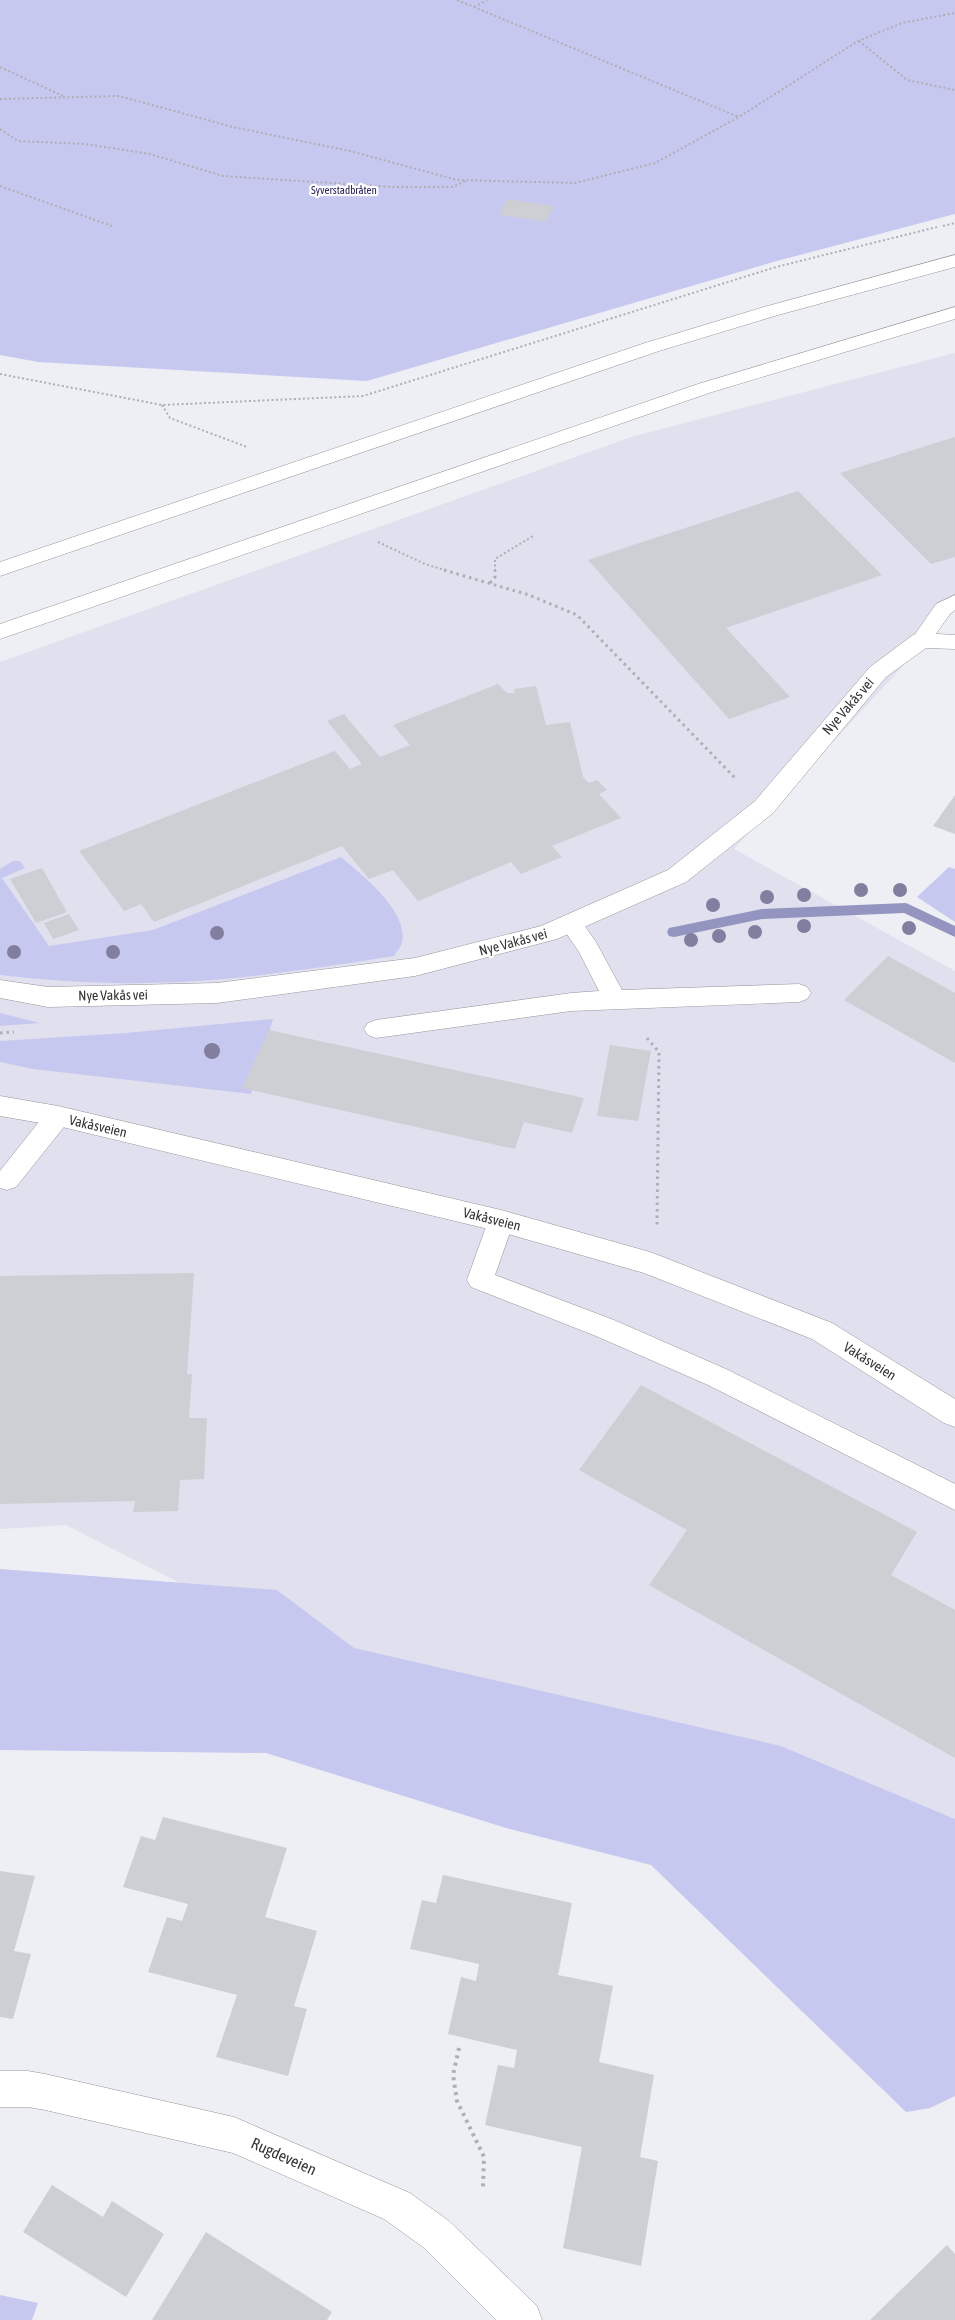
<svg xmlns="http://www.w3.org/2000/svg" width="955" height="2320" font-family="'Asap Condensed',sans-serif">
  <rect width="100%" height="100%" fill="#eeeef5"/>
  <path fill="#e0e0ee" d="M955,353V611L950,615L734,849L955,971V1819L781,1746L343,1666L66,1525L0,1529V662L634,436Z"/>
  <path fill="#c7c8f0" d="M0,0H955V214L773,262L367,381L38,362L0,355Z
    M341,857C362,875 409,911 402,943C401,947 396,952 394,956C323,967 250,979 178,982C119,985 59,982 0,975V869L13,861H20L25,868L2,878L49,946L153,930Z
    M949,867L955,869V922L917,897Z
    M0,1013L40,1023L0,1026Z
    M273,1019L251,1094L33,1069L0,1062V1041L126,1033Z
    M0,1569L277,1590L354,1648L781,1746L955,1819V2096L930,2108L906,2112L651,1865L506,1828L266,1753L0,1750Z
    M0,2295L38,2303L32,2320H0Z"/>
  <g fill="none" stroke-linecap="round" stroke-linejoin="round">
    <path fill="#9394c0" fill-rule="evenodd" d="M906,903L955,926V937L904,913L762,919L674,937L669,936L667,932L669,928L674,927L762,909Z"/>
  </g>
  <path fill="#ceced5" d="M507,199L554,206L546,222L499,215Z
    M955,437V557L931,564L840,473Z
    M798,491L882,575L726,628L790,697L729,719L588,560Z
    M498,684L507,693H515L514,689L536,686L546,725L570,722L583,777L589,783L597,780L607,790L599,794L621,818L552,846L562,857L521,874L511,862L418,901L393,870L369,879L342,846L154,922L141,904L124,911L79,851L335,751L350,769L362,764L327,721L344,714L380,757L410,745L393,725Z
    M955,795V834L933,826Z
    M42,868L67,912L36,923L10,879Z
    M69,914L79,930L53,939L44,923Z
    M888,956L955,993V1063L844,1000Z
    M269,1030L584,1098L572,1133L524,1122L515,1149L242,1088Z
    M610,1045L651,1051L638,1121L597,1116Z
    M194,1273L187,1374H192L189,1418H207L204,1479L180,1480L178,1511L133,1512L135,1501L0,1504V1276Z
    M641,1385L917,1532L891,1575L955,1610V1758L649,1585L687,1530L579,1470Z
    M163,1817L287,1848L265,1917L317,1931L294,2006L307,2009L288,2076L216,2057L237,1995L148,1972L167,1917L182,1921L188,1904L123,1887L141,1836L155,1840Z
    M0,1871L35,1876L14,1951L31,1954L13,2019L0,2017Z
    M443,1875L572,1903L558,1975L613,1986L599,2062L654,2075L640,2157L658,2161L641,2266L563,2248L582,2147L485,2125L498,2065L514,2068L517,2050L448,2034L461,1977L476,1981L479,1964L410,1949L422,1900L436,1903Z
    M52,2185L103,2217L112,2201L164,2234L126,2297L23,2232Z
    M206,2232L332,2312L327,2320H152Z
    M947,2245L955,2254V2320H870Z"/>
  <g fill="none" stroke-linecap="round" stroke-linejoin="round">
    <defs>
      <path id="lane" d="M955,595V610L950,614L928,645L921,647L914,645L911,640L936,604Z
        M571,916L579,918L596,942L622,990L799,984L807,987L811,993L807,999L799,1002L571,1011L376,1038L368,1035L364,1029L368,1023L376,1020L571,993L599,991L579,952L560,924L563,918Z
        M58,1107L67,1109L70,1116L67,1123L16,1187L7,1190L0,1188V1171L49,1109Z
        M501,1211L510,1214L514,1221L495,1275L614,1320L726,1369L955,1484V1510L708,1385L596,1336L471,1287L467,1280L488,1221L492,1214Z"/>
      <path id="street" d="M921,633L955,635V649L926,648L886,677L773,813L686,882L557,939L415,976L217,1003L48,1007L0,998V980L48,987L217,983L415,958L541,926L668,870L755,801L870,667L913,635Z
        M0,1096L58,1106L501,1210L650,1252L832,1323L955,1399V1427L944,1423L812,1339L644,1273L501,1232L58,1126L0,1116Z
        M0,2071H28L45,2074L234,2117L410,2193L449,2221L537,2306L542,2320H496L423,2247L384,2219L233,2153L45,2110L28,2107H0Z"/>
      <path id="highway" d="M955,255V267L778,315L659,351L0,576V562L645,343L764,307Z
        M955,307V319L712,392L0,639V624L698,384Z"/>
    </defs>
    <use href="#lane" stroke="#94959b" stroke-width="1"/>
    <use href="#street" stroke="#94959b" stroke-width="1"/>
    <use href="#highway" stroke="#94959b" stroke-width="1"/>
    <path stroke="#aeaeb4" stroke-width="2" stroke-dasharray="2 2.5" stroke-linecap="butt" d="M457,0L739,117
      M474,7L487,0
      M859,41L907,80L955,90
      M0,67L63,96
      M0,99L119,96L233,127L350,151L457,180L575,183L655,163L739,117L858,41L902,23L955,13
      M0,129L18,141L85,144L150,154L223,176L393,187H453L465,181
      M0,186L112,226
      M943,226L955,223
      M0,374L162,405L363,396L776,267L937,227
      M162,405L170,418L247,447
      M378,542L425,564L448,571
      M495,571V559L533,536"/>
    <path stroke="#aeaeb4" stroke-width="3" stroke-dasharray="2.5 4" stroke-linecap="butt" d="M444,570L529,595L577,615L737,780
      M490,583L495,577V570
      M0,1033L14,1032
      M647,1038L659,1052L657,1225"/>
    <path stroke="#aeaeb4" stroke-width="4" stroke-dasharray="3 4.5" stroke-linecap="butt" d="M459,2048L453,2075L457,2101L484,2157L483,2187"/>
    <use href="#lane" fill="#fff" fill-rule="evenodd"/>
    <use href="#street" fill="#fff" fill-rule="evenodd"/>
    <use href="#highway" fill="#fff" fill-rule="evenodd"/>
  </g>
  <g fill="#817e9f">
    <circle cx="861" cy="890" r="7"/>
    <circle cx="900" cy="890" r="7"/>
    <circle cx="804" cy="895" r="7"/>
    <circle cx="767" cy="897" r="7"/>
    <circle cx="713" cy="905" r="7"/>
    <circle cx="804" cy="926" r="7"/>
    <circle cx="909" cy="928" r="7"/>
    <circle cx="755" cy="932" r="7"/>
    <circle cx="217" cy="933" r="7"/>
    <circle cx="719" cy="936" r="7"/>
    <circle cx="691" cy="940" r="7"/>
    <circle cx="14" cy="952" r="7"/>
    <circle cx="113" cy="952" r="7"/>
    <circle cx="212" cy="1051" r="8"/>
  </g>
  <g text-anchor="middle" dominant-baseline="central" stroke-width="4.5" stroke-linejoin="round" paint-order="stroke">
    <g font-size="11" fill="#282258" stroke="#fff">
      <text x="344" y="190">Syverstadbråten</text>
    </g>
    <g font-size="14" fill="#353538" stroke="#fff">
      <text transform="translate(848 706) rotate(-49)">Nye Vakås vei</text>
      <text transform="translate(513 942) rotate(-15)">Nye Vakås vei</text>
      <text transform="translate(113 995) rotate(-1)">Nye Vakås vei</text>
      <text transform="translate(98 1126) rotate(13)">Vakåsveien</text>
      <text transform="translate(492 1219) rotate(14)">Vakåsveien</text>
      <text transform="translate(870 1361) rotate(32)">Vakåsveien</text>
    </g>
    <g font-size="16" fill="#353538" stroke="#fff">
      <text transform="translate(284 2156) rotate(24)">Rugdeveien</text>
    </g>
  </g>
</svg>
